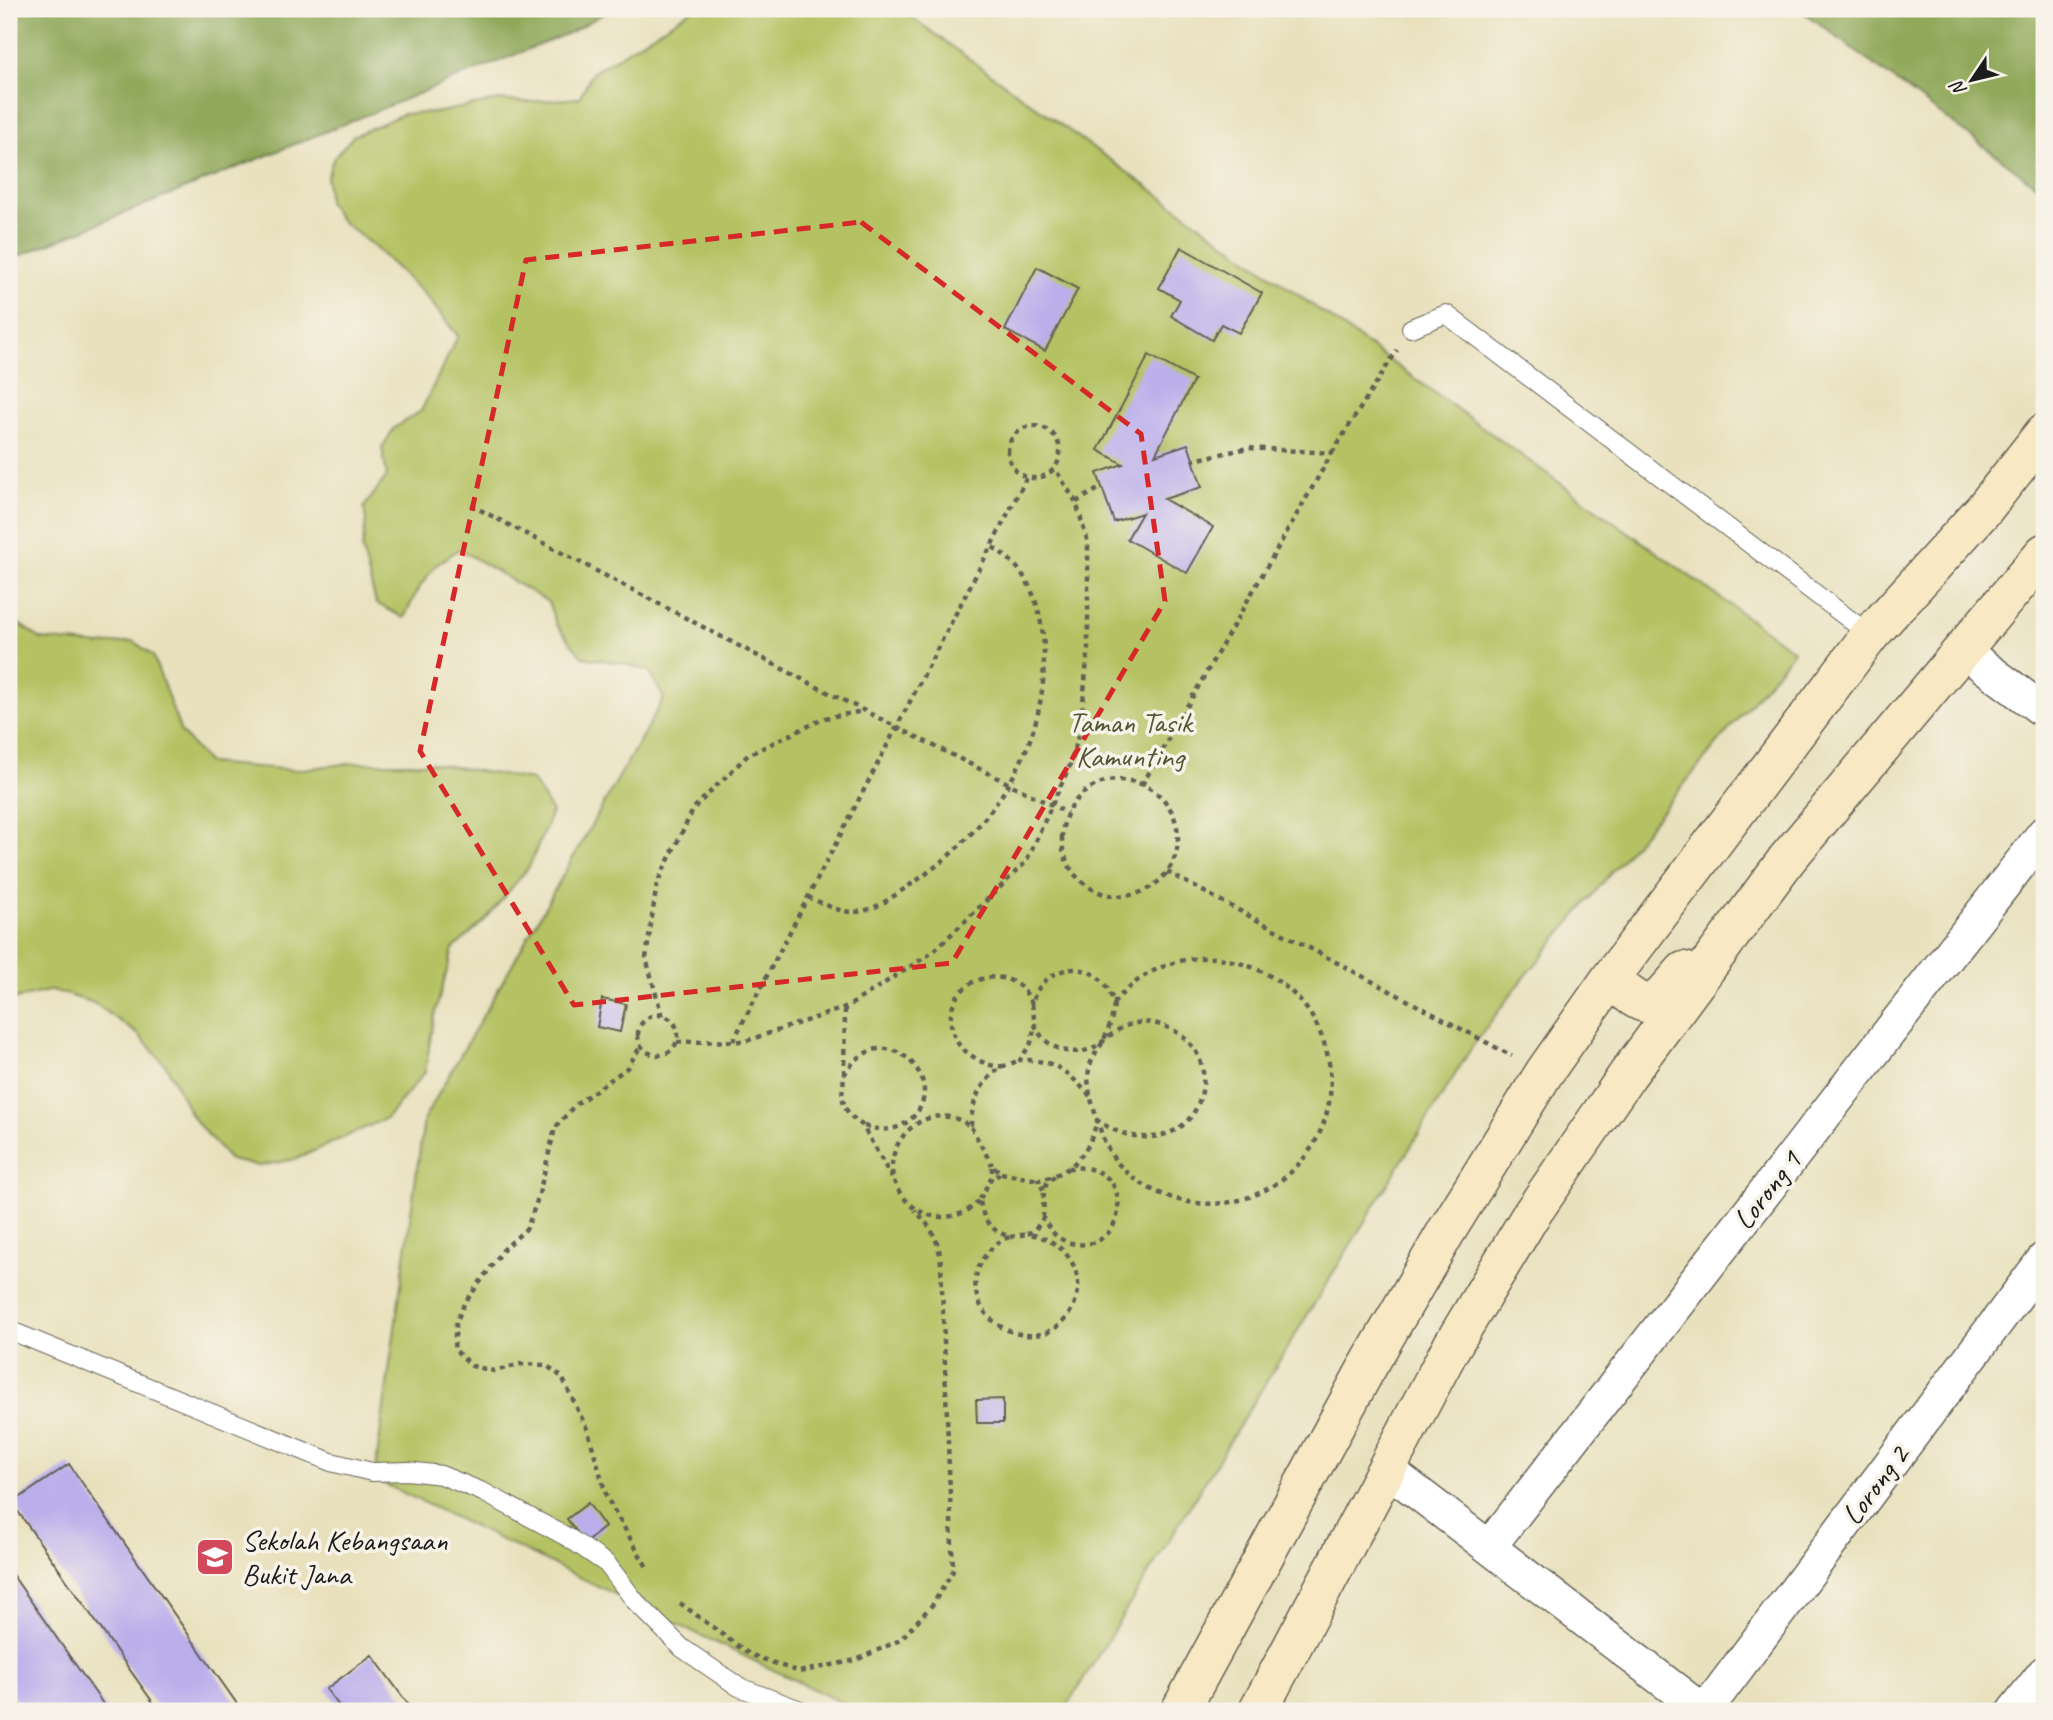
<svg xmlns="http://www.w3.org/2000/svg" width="2053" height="1720" font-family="Caveat,sans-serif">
  <rect width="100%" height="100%" fill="#f7f3e8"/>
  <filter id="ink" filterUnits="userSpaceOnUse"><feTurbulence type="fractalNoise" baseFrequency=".0143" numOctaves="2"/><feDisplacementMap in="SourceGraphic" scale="14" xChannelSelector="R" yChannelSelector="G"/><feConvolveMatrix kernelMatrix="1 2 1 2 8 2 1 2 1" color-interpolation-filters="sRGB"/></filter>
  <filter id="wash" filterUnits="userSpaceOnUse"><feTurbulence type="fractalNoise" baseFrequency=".00686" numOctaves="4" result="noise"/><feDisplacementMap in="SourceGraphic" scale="28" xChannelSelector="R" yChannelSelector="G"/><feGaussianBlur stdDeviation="1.57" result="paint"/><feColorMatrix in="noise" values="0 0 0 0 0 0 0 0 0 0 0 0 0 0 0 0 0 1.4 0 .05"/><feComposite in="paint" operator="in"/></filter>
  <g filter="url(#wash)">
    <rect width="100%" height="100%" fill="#e9e1be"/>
    <path fill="#b5c264" stroke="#686f40" stroke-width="2" d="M693,9H900L1794,651L1515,989L1472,1047L1064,1711H859L374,1479L424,1119L664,698L649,671L622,663L582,657L556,624L548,602L459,549L435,566L417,591L404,618L376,603L362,549L366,521L364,507L387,476L382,448L394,428L421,411L458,336L425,295L401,272L371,244L340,220L328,202L327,178L333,159L353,136L403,114L440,112L499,100L528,102L579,98L592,73Z
      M9,617L41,639L100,645L134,641L153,656L181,732L208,763L294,770L353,763H432L532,780L552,812L529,867L485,920L453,949L434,1017L425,1072L387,1118L296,1159L259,1166L230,1160L192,1117L167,1067L139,1035L94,1003L52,990L11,1000L9,1002Z"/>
    <path fill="#90a85a" stroke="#56623b" stroke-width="2" d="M9,9H612L571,32L9,260Z
      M1799,9H2044V191Z"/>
    <g id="blocks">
      <path fill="#bbafeb" d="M1181,247L1262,293L1239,333L1221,324L1212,340L1171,316L1180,300L1159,288Z
        M1037,267L1078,289L1045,351L1005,330Z
        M1149,355L1194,380L1155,455L1188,444L1202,487L1164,499L1213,527L1187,573L1127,539L1142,513L1114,522L1097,473L1123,464L1098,450Z
        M602,999L626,1004L620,1032L597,1027Z
        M1003,1399V1423H977L976,1400Z
        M69,1464L242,1711H159L12,1503Z
        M588,1503L605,1527L585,1543L567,1519Z
        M9,1570L108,1711H24L9,1690Z
        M372,1655L413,1711H343L326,1689Z"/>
    </g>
  </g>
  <g filter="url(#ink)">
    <use href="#blocks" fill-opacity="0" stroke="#646155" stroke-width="2"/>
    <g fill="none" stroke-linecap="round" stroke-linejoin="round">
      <defs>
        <path id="service" d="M1411,328L1446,314L1870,635
          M9,1330L331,1462L372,1472L408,1471L441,1475L483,1492L569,1538L607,1564L635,1601L682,1648L739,1687L803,1711"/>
        <path id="minor" d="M1963,651L2044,711
          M1388,1470L1703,1711
          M1489,1547L2044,833
          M1705,1711L2044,1259
          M2014,1711L2044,1673"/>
        <path id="secondary" d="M1610,979C1652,1014 1649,1011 1684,971
          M1180,1711L1364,1373L1446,1232L1544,1073L1610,979L1870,635L1984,509L2044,433
          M1258,1711L1449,1351L1529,1218L1628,1074L1787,859L2044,553"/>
      </defs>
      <use href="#service" stroke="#646155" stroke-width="20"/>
      <use href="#minor" stroke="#646155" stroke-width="36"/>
      <use href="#secondary" stroke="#646155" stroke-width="41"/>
      <path stroke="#646155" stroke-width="4.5" stroke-dasharray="5 5" stroke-linecap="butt" d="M1008 452a26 26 0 1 1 52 0a26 26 0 1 1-52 0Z
        M1332,453L1397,350
        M1076,502L1102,487
        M471,505L819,688L1067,813
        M1062 838a58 58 0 1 1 116 0a58 58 0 1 1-116 0Z
        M1142,785L1332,453L1248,448L1194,460
        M1167,872L1512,1056
        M808,897C822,903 838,912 853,912C875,912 893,896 910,885C980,839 1035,767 1043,682C1044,664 1045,647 1042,629C1036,592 1024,566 991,546
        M1032,1004L1035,1025
        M845,1009L844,1076L842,1096L845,1108L852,1117L862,1125L892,1178
        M638 1035a20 20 0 1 1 40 0a20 20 0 1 1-40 0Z
        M662,1016L646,958L657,883L694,808L748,755L825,718L863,711
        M733,1041L1027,477
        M677,1042L746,1041L847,1007L933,952L1026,862L1071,763L1081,725L1088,649V543L1076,502L1055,469
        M639,1049L627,1068L574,1106L555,1128L538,1198L527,1228L504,1249L464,1304L456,1323L454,1349L472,1366L494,1371L521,1364L546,1365L562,1377L588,1431L607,1498L648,1569
        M1002,1067L1020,1060
        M844,1075C847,1071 850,1066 854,1062C895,1019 956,1092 904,1124C891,1132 876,1130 862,1125
        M1090,1096C1068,1072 1055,1059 1020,1060L1031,1043L1035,1025C1044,1048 1071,1058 1093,1048C1104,1042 1112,1032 1124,1027C1146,1016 1176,1026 1191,1045C1200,1055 1205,1071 1203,1085C1196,1142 1138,1150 1097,1120C1092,1102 1085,1084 1090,1065C1092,1058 1097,1051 1101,1045C1108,1032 1113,1019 1114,1003
        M971,1127L992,1165
        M1001,1173L1038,1180
        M1055,1176L1047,1183L1044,1191L1038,1180C1071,1175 1090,1152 1097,1120C1100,1128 1102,1137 1106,1145C1115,1164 1132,1179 1151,1189C1257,1244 1369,1136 1318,1028C1301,992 1267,968 1228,960C1186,951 1140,970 1114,1003C1110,993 1106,982 1096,976C1072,959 1038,975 1032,1004C1012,954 937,980 953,1032C955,1040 960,1048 968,1053C977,1060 991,1068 1003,1066C981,1081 971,1101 971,1127C922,1089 862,1161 909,1203C919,1212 929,1217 942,1217C956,1217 972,1211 980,1199C982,1220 990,1230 1010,1237C999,1240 991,1248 985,1256C945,1314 1041,1371 1073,1307C1090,1272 1062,1237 1027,1234L1035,1230L1043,1218C1049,1230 1058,1240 1071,1243C1128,1257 1141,1160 1069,1168
        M980,1199L992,1176V1165L1001,1173L990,1180
        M1043,1218L1044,1191
        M1010,1237L1027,1234
        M680,1603L749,1654L799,1672L856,1660L900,1640L933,1604L953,1571L941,1264C939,1240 932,1228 915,1210"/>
      <use href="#service" stroke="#fff" stroke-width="18"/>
      <use href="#minor" stroke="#fff" stroke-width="33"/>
      <use href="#secondary" stroke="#f8e8c3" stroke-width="38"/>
    </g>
  </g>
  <path fill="none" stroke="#d62828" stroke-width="5" stroke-dasharray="14 9" stroke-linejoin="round" d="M861,222L1141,434L1165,601L952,963L574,1005L420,751L526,260Z"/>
  <defs>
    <symbol id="school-square" viewBox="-11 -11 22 22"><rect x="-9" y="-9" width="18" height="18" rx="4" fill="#d1495b" stroke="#f7f3e8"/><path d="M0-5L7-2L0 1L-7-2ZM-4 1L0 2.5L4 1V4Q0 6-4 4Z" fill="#fff"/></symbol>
  </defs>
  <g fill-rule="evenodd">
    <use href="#school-square" x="193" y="1535" width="44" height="44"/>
  </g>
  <g text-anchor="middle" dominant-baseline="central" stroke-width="7" stroke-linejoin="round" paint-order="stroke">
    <g font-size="30" fill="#525635" stroke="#f7f3e8">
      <text x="1130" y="722">Taman Tasik<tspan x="1130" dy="34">Kamunting</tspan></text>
    </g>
    <g font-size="30" fill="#1c1c1c" stroke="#f7f3e8">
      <text transform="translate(1767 1190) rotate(-52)">Lorong 1</text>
      <text transform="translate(1875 1485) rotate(-53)">Lorong 2</text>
    </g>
    <g font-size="30" fill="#1c1c1c" stroke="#f7f3e8" text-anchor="start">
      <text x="242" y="1540">Sekolah Kebangsaan<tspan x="242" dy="34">Bukit Jana</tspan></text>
    </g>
  </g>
  <rect width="2053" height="1720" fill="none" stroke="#f7f3e8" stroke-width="35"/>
  <g transform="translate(1972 80) rotate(235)" stroke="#f7f3e8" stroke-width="5" paint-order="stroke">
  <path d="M0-5L12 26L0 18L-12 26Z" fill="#1c1c1c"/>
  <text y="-10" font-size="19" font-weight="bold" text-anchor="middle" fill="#1c1c1c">N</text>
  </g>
</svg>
